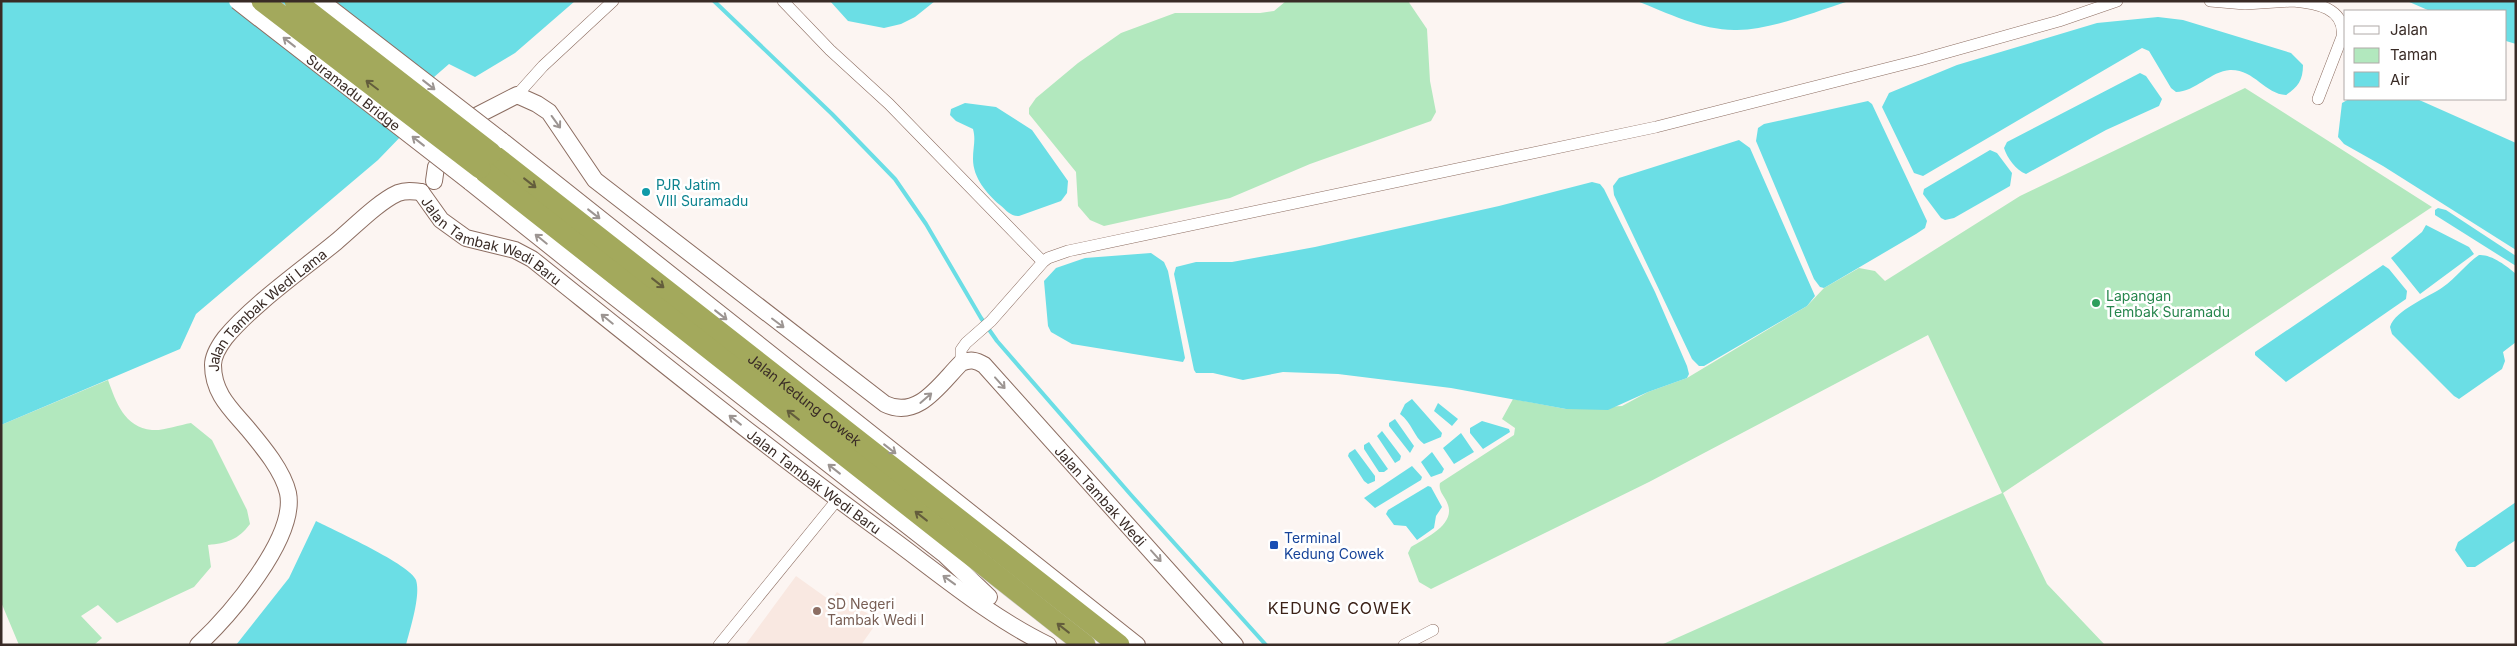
<svg xmlns="http://www.w3.org/2000/svg" width="2517" height="646" font-family="Inter,sans-serif">
  <rect width="100%" height="100%" fill="#fcf5f2"/>
  <path fill="#f9e8e1" d="M796,576L831,601L837,592L878,621L861,645L746,644Z"/>
  <path fill="#b2e8be" d="M1286,1H1408L1427,29L1430,81L1436,112L1431,121L1310,164L1230,198L1104,226L1090,220L1078,206L1076,172L1029,114V108L1036,98L1078,63L1121,33L1175,13H1260L1274,11Z
    M2245,88L2432,207L2003,493L2047,584L2105,645H1661L2002,493L1928,335L1649,482L1431,589L1419,582L1408,553L1411,547C1425,538 1455,525 1448,505C1445,496 1438,492 1440,483L1514,435L1515,428L1502,419L1513,399L1566,409L1622,406L1648,392L1687,378L1807,306L1824,288L1859,268L1875,271L1885,281L2020,196Z
    M108,380C116,402 124,427 152,430C163,431 179,425 191,423L212,440L247,510L250,524C238,540 227,543 208,545L211,567L194,587L117,623L98,605L81,616L102,638L94,645H19L1,602V425Z"/>
  <path fill="#6bdee5" d="M1,1H575L515,53L475,77L449,64L426,84L434,102L378,160L196,314L180,349L1,425Z
    M830,1H935L915,17L901,24L884,28L848,21Z
    M1637,1H1849C1814,12 1774,29 1737,30C1704,31 1667,13 1637,1Z
    M2407,1H2516V44L2506,41V11H2430Z
    M2158,17L2183,20L2291,53L2303,65C2303,80 2298,87 2286,95C2265,94 2254,69 2230,70C2211,71 2195,92 2176,92L2171,88L2149,51L2142,48L1923,176L1914,173L1882,107L1889,93L1957,65L2097,23Z
    M2140,73L2146,76L2162,99L2159,106L2106,130L2026,174C2016,170 2007,158 2004,148L2007,142Z
    M2349,99H2417L2516,143V250L2383,166L2344,144L2338,137L2342,103Z
    M1868,101L1872,104L1927,221L1925,228L1916,234L1824,288L1820,287L1814,279L1756,141L1758,128L1764,124Z
    M965,103L996,107L1032,130L1068,181L1067,193L1061,201L1019,216C1010,216 1007,211 1000,205C987,194 973,178 973,159C973,147 976,140 973,129L956,121L950,115L951,109Z
    M1739,140L1750,148L1815,296L1807,306L1704,366H1699L1692,359L1614,195L1613,186L1619,178Z
    M1990,150L1997,153L2012,173L2010,186L1954,218L1945,220L1941,218L1923,194L1924,189Z
    M1592,182L1600,184L1604,189L1655,292L1687,366L1689,374L1687,378L1648,392L1608,410L1566,409L1451,388L1338,374L1283,372L1243,380L1213,373H1196L1194,370L1174,274L1176,267L1196,262H1232L1315,247L1499,206Z
    M2438,208L2446,210L2516,256V266L2435,215V210Z
    M2426,225L2469,247L2474,254L2420,294L2391,258L2422,232Z
    M1151,253L1164,262L1168,271L1185,358L1183,362L1072,344L1051,332L1048,326L1044,281L1056,268L1085,258Z
    M2479,255C2491,254 2507,266 2516,274V342L2503,352L2505,361L2502,369L2459,399L2454,396L2392,334L2390,327C2395,310 2429,297 2443,287C2456,278 2466,264 2479,255Z
    M2383,265L2389,269L2407,291L2406,299L2286,382L2255,355V352Z
    M1412,399L1442,433L1441,437L1424,444C1414,437 1412,423 1400,414L1405,404Z
    M1438,403L1458,419L1452,426L1434,411Z
    M1395,419L1414,446L1410,453L1389,426V423Z
    M1482,421L1509,429L1510,432L1483,449L1470,433V428Z
    M1382,431L1401,456L1400,460L1395,463L1377,436Z
    M1461,433L1474,452L1454,464L1443,448Z
    M1369,442L1388,469L1384,472H1379L1364,449V445Z
    M1355,449L1375,476V481L1368,484L1364,481L1348,456L1349,453Z
    M1432,452L1444,469L1442,473L1431,477L1421,462Z
    M1412,466L1422,477L1421,480L1375,508L1364,498Z
    M1428,486L1431,487L1442,507L1436,516L1434,528L1417,540L1406,526L1394,525L1386,514L1388,510Z
    M2516,502V540L2475,567H2467L2455,550L2458,542Z
    M316,521C334,530 411,565 416,580C421,595 410,629 406,645H236L289,578Z"/>
  <g fill="none" stroke-linecap="round" stroke-linejoin="round">
    <path stroke="#6bdee5" stroke-width="4" d="M714,1L832,114L895,179L926,224L981,318L997,341L1131,495L1266,645"/>
    <defs>
      <path id="street" d="M783,1L830,50L889,104L1043,262
        M2210,1L2245,4L2293,1
        M2293,1C2316,3 2346,8 2342,37L2318,99
        M517,95L543,66L613,1
        M961,363V350L966,343L991,321L1043,262L1048,258L1068,251L1656,127L1920,60L2059,21L2117,1
        M719,645L837,500
        M1404,645L1433,630"/>
      <g id="secondary">
        <path id="s1" d="M466,128L474,117L517,95L537,104L549,112L595,180L885,404C918,420 940,384 961,363C970,359 976,360 984,365L1235,645"/>
        <path d="M501,140L1137,645"/>
        <path d="M434,181L436,167L450,149"/>
        <path d="M470,182L590,278L945,555L989,597"/>
        <path id="s2" d="M421,192L441,220L466,238L515,250L532,259C651,354 769,450 892,539C942,576 992,618 1048,645"/>
        <path id="s3" d="M198,645C229,616 297,538 288,493C283,471 263,447 248,429C232,410 213,394 213,365C213,355 219,346 225,338C252,305 302,270 336,242C354,227 378,202 398,193C406,190 413,191 421,192"/>
      </g>
      <g id="highway">
        <path id="s4" d="M491,153L1119,645"/>
        <path d="M480,168L1085,645"/>
      </g>
    </defs>
    <use href="#street" stroke="#8c6d61" stroke-width="12"/>
    <use href="#secondary" stroke="#8c6d61" stroke-width="18"/>
    <use href="#highway" stroke="#d3d0cf" stroke-width="22"/>
    <use href="#street" stroke="#fff" stroke-width="11"/>
    <use href="#secondary" stroke="#fff" stroke-width="16"/>
    <use href="#highway" stroke="#a3a95c" stroke-width="21"/>
    <defs>
      <g id="secondary-bridge">
        <path id="s5" d="M237,1L470,182"/>
        <path d="M321,1L501,140"/>
      </g>
      <path id="highway-bridge" d="M262,1L480,168
        M295,1L491,153"/>
    </defs>
    <use href="#secondary-bridge" stroke="#8c6d61" stroke-width="18" stroke-linecap="butt"/>
    <use href="#highway-bridge" stroke="#d3d0cf" stroke-width="22" stroke-linecap="butt"/>
    <use href="#secondary-bridge" stroke="#fff" stroke-width="16"/>
    <use href="#highway-bridge" stroke="#a3a95c" stroke-width="21"/>
  </g>
  <defs><path id="oneway-shaft" d="M-6 0H5M1.5-3L5.5 0L1.5 3" fill="none" stroke-width="1.6" stroke-linecap="round" stroke-linejoin="round" transform="scale(1.25)"/></defs>
  <g stroke="#9c9592">
    <use href="#oneway-shaft" transform="translate(289 42) rotate(-142)"/>
    <use href="#oneway-shaft" transform="translate(429 85) rotate(38)"/>
    <use href="#oneway-shaft" transform="translate(556 122) rotate(54)"/>
    <use href="#oneway-shaft" transform="translate(418 141) rotate(-142)"/>
    <use href="#oneway-shaft" transform="translate(594 214) rotate(38)"/>
    <use href="#oneway-shaft" transform="translate(541 239) rotate(-141)"/>
    <use href="#oneway-shaft" transform="translate(721 315) rotate(38)"/>
    <use href="#oneway-shaft" transform="translate(607 319) rotate(-141)"/>
    <use href="#oneway-shaft" transform="translate(778 323) rotate(37)"/>
    <use href="#oneway-shaft" transform="translate(1000 383) rotate(48)"/>
    <use href="#oneway-shaft" transform="translate(926 398) rotate(-41)"/>
    <use href="#oneway-shaft" transform="translate(735 420) rotate(-142)"/>
    <use href="#oneway-shaft" transform="translate(890 449) rotate(38)"/>
    <use href="#oneway-shaft" transform="translate(834 469) rotate(-142)"/>
    <use href="#oneway-shaft" transform="translate(1156 556) rotate(48)"/>
    <use href="#oneway-shaft" transform="translate(949 580) rotate(-144)"/>
  </g>
  <g stroke="#635d3c">
    <use href="#oneway-shaft" transform="translate(372 85) rotate(-143)"/>
    <use href="#oneway-shaft" transform="translate(530 183) rotate(38)"/>
    <use href="#oneway-shaft" transform="translate(658 283) rotate(38)"/>
    <use href="#oneway-shaft" transform="translate(793 415) rotate(-142)"/>
    <use href="#oneway-shaft" transform="translate(921 516) rotate(-142)"/>
    <use href="#oneway-shaft" transform="translate(1063 628) rotate(-142)"/>
  </g>
  <circle fill="#0f9aa8" stroke="#fff" stroke-width="2" cx="646" cy="192" r="5"/>
  <circle fill="#2e9e5b" stroke="#fff" stroke-width="2" cx="2096" cy="303" r="5"/>
  <rect fill="#1a4fb4" stroke="#fff" stroke-width="2" x="1269" y="540" width="10" height="10" rx="2.5"/>
  <circle fill="#8d6e63" stroke="#fff" stroke-width="2" cx="817" cy="611" r="5"/>
  <g text-anchor="middle" dominant-baseline="central" stroke-width="5" stroke-linejoin="round" paint-order="stroke">
    <g font-size="14" fill="#392b26" stroke="#fff">
      <text stroke="none"><textPath href="#s5" startOffset="148">Suramadu Bridge</textPath></text>
      <text stroke="none"><textPath href="#s2" startOffset="89">Jalan Tambak Wedi Baru</textPath></text>
      <text stroke="none"><textPath href="#s3" startOffset="410">Jalan Tambak Wedi Lama</textPath></text>
      <text stroke="none"><textPath href="#s4" startOffset="399">Jalan Kedung Cowek</textPath></text>
      <text stroke="none"><textPath href="#s2" startOffset="494">Jalan Tambak Wedi Baru</textPath></text>
      <text stroke="none"><textPath href="#s1" startOffset="840">Jalan Tambak Wedi</textPath></text>
    </g>
    <g font-size="14" fill="#0d838f" stroke="#fff" text-anchor="start">
      <text x="656" y="184">PJR Jatim<tspan x="656" dy="16">VIII Suramadu</tspan></text>
    </g>
    <g font-size="14" fill="#27864d" stroke="#fff" text-anchor="start">
      <text x="2106" y="295">Lapangan<tspan x="2106" dy="16">Tembak Suramadu</tspan></text>
    </g>
    <g font-size="14" fill="#164399" stroke="#fff" text-anchor="start">
      <text x="1284" y="537">Terminal<tspan x="1284" dy="16">Kedung Cowek</tspan></text>
    </g>
    <g font-size="14" fill="#785e54" stroke="#fff" text-anchor="start">
      <text x="827" y="603">SD Negeri<tspan x="827" dy="16">Tambak Wedi I</tspan></text>
    </g>
    <g font-size="16" letter-spacing="1" fill="#3c2218" stroke="#fff">
      <text x="1340" y="608">KEDUNG COWEK</text>
    </g>
  </g>
  <rect width="2517" height="646" fill="none" stroke="#392b26" stroke-width="5"/>
  <rect x="2344" y="10" width="162" height="90" fill="#ffffff" stroke="#b0aaa8"/>
  <rect x="2354" y="26" width="25" height="8" fill="#ffffff" stroke="#b0aaa8"/>
  <text x="2390" y="35" font-size="15" fill="#392b26">Jalan</text>
  <rect x="2354" y="48" width="25" height="15" fill="#b2e8be" stroke="#b0aaa8"/>
  <text x="2390" y="60" font-size="15" fill="#392b26">Taman</text>
  <rect x="2354" y="72" width="25" height="15" fill="#6bdee5" stroke="#b0aaa8"/>
  <text x="2390" y="85" font-size="15" fill="#392b26">Air</text>
</svg>
